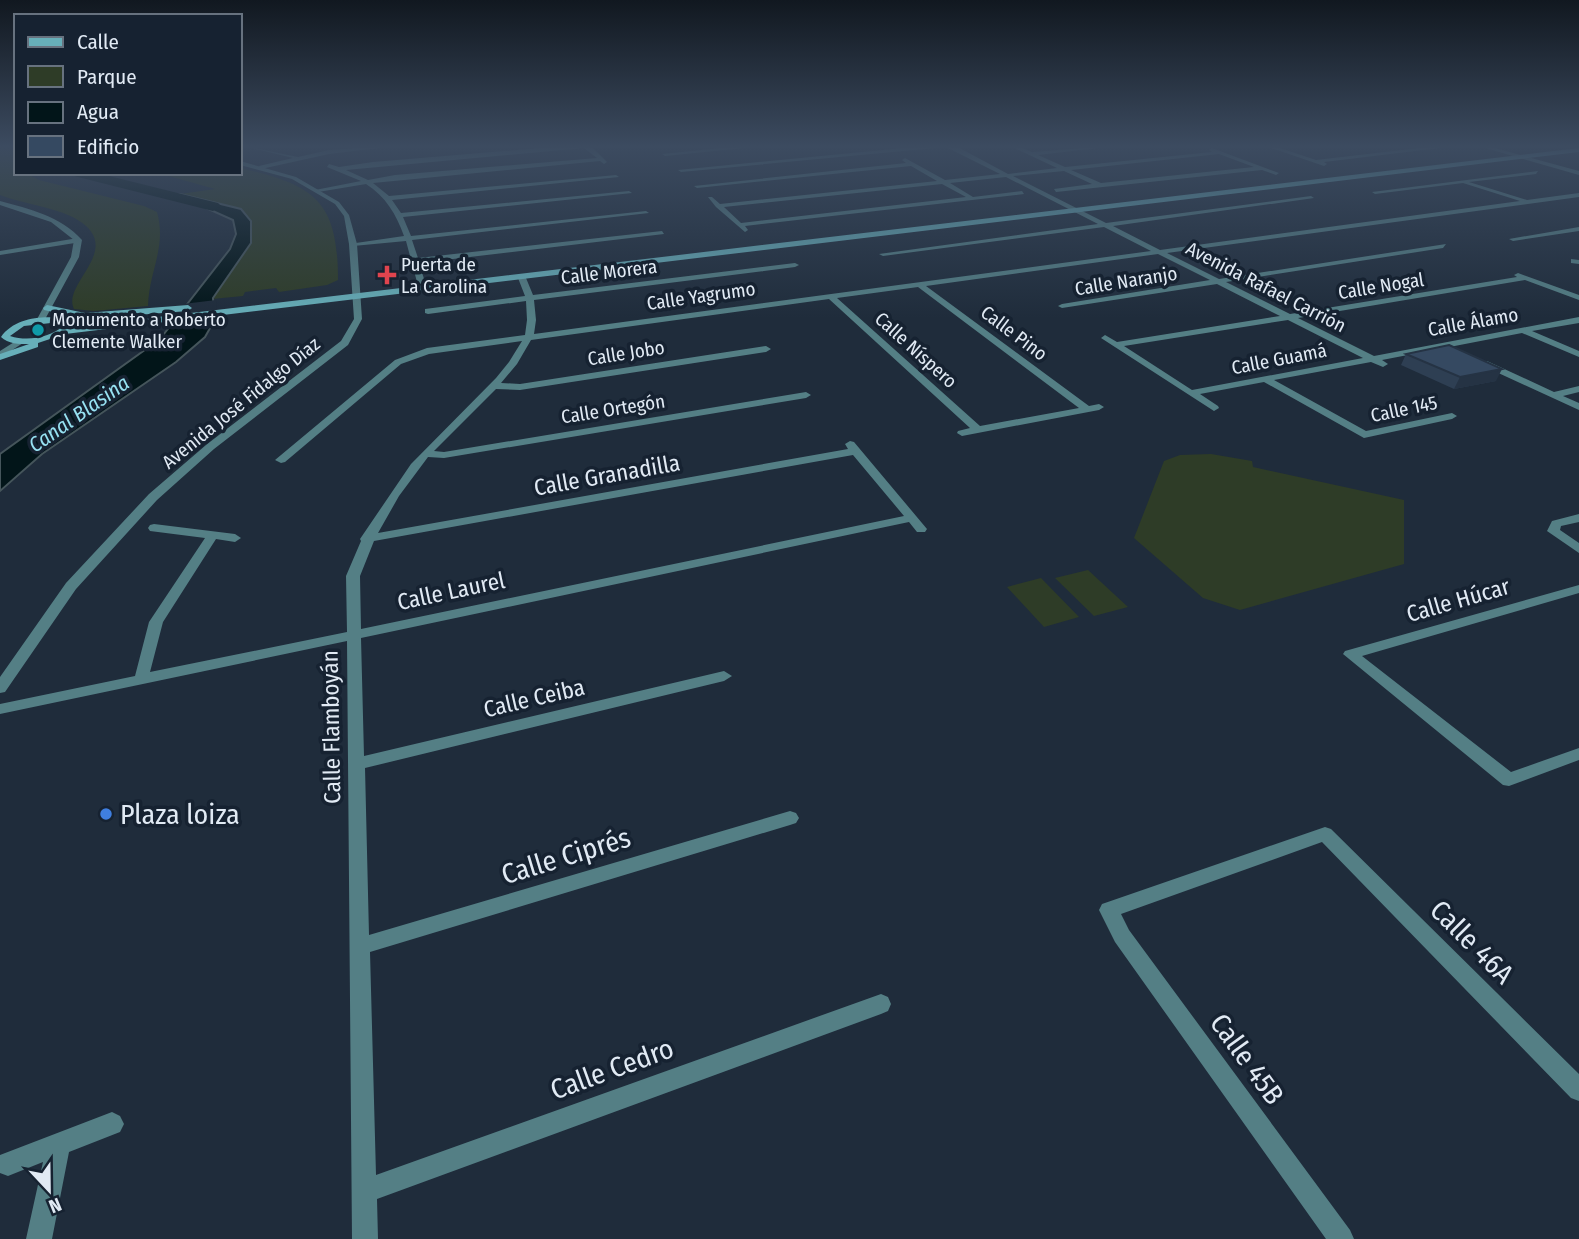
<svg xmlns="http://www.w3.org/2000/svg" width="1579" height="1239" font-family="'Fira Sans Condensed',sans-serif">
  <rect width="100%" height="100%" fill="#1f2c3b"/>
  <path fill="#2e3c27" d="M0,145H16V173H26L39,180L144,206L157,212C167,247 149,271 148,306L94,311L74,309C62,285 117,254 86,226C67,208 25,205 0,195Z
    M240,168C315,185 338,201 338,280L327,285L279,292L276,288L245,292L243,296L212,299L251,243L241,209L180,194L215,189L158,173H240Z
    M1211,454L1252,461L1253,467L1404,500V564L1240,610L1203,598L1134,538L1164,461L1180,455Z
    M1088,570L1128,607L1094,616L1055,578Z
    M1041,578L1079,617L1044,627L1007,587Z"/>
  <path fill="#021519" stroke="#45555b" stroke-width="2" d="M180,194L241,209L251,221V243L213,298L214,321L205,337L176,362L42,454L0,491V454L160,339L230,249L236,234L233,220L195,203L163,196Z"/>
  <path fill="#1f2c3b" d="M216,300L218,318L167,324L183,304Z"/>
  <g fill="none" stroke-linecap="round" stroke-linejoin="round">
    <path fill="#021519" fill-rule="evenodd" d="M72,173H97L218,203L221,206L213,211L74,176Z"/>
    <path fill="#547f85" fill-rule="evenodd" d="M240,145L298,157L329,150L404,145L329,154L261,169L259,166L293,158Z
      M577,145L591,146L607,162L604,164L600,161L373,183L389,196L616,175L619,177L392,200L401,213L629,191L632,193L403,217L411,236L646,211L649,213L412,240L418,258L662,231L664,234L419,263L425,282L421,284L417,282L406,241L353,246L349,244L404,236C396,214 386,197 366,184L318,192L315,190L361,181L327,167L329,164L339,167L373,162ZM584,148L597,158L395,175L368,180L346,170Z
      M751,145H773L665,156L662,154Z
      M934,145H954L1008,174L1057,168L1008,145H1015L1032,152L1124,145L1038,155L1065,167L1212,152L1209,150L1212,148L1279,173L1276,175L1262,170L1056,192L1054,189L1092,184L1064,171L1013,176L1106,223L1311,196L1314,198L1113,226L1160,250L1520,201L1463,183L1375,194L1372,192L1538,171L1536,174L1469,182L1527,200L1579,193V197L1167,253L1219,279L1446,244L1443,248L1226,282L1290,314L1517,277L1514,275L1518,273L1579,295V300L1525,280L1298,318L1374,356L1579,317V323L1532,331L1579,351V357L1522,333L1382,360L1388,364L1383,367L1371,362L1274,380L1366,431L1452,413L1457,416L1452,419L1364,438L1264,382L1200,394L1218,406L1219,408L1214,411L1101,338L1105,335L1117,342L1280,316L1217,284L1062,308L1058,306L1062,304L1210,280L1158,254L926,286L1089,406L1099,404L1104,407L1099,410L962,436L957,433L958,431L970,428L829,299L531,340L517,364L501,383L520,384L766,346L771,349L766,352L520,390L496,389L434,451L444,452L806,392L811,395L806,398L444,458L428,457L399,496L378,533L848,449L845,444L850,441L854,442L927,529L925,532H917L909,522L361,638L364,756L724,671L732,676L724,681L365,768L369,935L790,811L796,813L799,818L796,823L790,825L370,952L376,1175L881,994L888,997L891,1004L888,1011L881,1014L377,1199L378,1239H352L347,641L0,714V704L135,676L149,622L205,538L150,531L148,528L150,525L154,524L235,534L241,538L235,542L216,539L163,622L150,672L347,632L346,576L361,541L360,539L411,464L496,378L509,362L522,341L429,354L401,364L285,462L281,463L275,460L395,360L427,348L525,335L527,320L526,301L428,314L425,313V309L525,296L518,278L522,276L526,278L533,295L795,263L799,265L795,267L534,300L536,320L534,334L1151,251L1104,227L883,256L879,254L1098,224L1006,177L950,183L973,197L1022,191L1024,194L745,226L748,230L745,232L716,207L708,197H712L720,204L937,181L911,166L697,188L694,186L906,163L902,160L905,158L945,180L1000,174L946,147L681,172L678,170ZM1219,154L1254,167L1101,183L1071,170ZM942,184L966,197L741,223L724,207ZM918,287L1079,408L980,426L837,298ZM1288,320L1363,358L1192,390L1124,346ZM853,455L904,516L361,629L360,576L374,541Z
      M1263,145H1271L1316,160L1445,145L1448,147L1324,162L1327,164L1324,166Z
      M1517,145H1528L1519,148Z
      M1579,227V231L1513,241L1509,239Z
      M78,238L81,242L0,255V251Z
      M1571,259L1579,260V264L1571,263Z
      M1481,361H1487L1554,392L1579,386V392L1563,396L1579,403V410L1481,365Z
      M1579,514V522L1561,526L1560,530L1579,543V553L1547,531L1552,521Z
      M1579,585V593L1362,656L1511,772L1579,748V760L1509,786L1503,785L1343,654L1345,651Z
      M1325,827L1331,829L1579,1074V1101L1571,1098L1322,842L1121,914L1129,930L1350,1230L1354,1239H1326L1115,942L1099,910L1102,904Z
      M112,1112L120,1116L124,1124L120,1132L69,1152L52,1239H26L43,1162L8,1176L0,1173V1155Z"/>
    <path fill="#547f85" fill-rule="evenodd" d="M1475,145H1484L1579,171V175Z
      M240,161L296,177L339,202L349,215L357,244L362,319L348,345L214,449L157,500L76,589L5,692L0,693V677L66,583L149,494L206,445L341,341L354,319L349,244L344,216L335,204L292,179L240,165Z
      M0,201C29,209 61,216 82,240L79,257L43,323L36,321L71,257L74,240L51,222L0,205Z
      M19,339L26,341L0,358V351Z"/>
    <path fill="#67afb9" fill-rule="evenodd" d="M1579,148V152L65,334L38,343V347L0,360V354L29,344C19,344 8,344 1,337C15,317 45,315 68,319L72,322L73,327ZM51,323L64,324V326C49,337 29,342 10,336L24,326Z
      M47,305L85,313L188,305L192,308L188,311L85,319L44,310L43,308Z"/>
  </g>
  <path fill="#2e3f53" d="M1406,354L1496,381L1454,389L1401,365Z"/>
  <path fill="#253344" d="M1502,369L1496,381L1454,389L1460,377Z"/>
  <path fill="#354961" stroke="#253344" stroke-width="2" d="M1449,345L1502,369L1460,377L1406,354Z"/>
  <linearGradient id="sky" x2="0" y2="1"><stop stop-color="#111820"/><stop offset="0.46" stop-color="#3c4b60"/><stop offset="1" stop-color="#3c4b60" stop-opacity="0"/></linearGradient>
  <rect width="1579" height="318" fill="url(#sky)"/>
  <path fill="#e0444e" stroke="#162231" stroke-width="2.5" d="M383.5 264.5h7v7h7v7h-7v7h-7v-7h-7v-7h7z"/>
  <circle fill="#0f9aa8" stroke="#162231" stroke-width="2.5" cx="38" cy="330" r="7"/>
  <circle fill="#3f7fe0" stroke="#162231" stroke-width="2.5" cx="106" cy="814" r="7"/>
  <g text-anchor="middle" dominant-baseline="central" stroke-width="7" stroke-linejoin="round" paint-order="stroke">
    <g font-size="19" fill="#e1eaf4" stroke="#162231" text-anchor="start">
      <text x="401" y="264">Puerta de<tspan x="401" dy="22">La Carolina</tspan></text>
      <text x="52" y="319">Monumento a Roberto<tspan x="52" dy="22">Clemente Walker</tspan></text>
    </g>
    <g font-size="19" fill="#e1eaf4" stroke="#162231">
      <text transform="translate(609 272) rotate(-7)">Calle Morera</text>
      <text transform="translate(1126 281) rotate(-9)">Calle Naranjo</text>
      <text transform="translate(1381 286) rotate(-9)">Calle Nogal</text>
      <text transform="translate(1266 287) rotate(27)">Avenida Rafael Carrión</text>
      <text transform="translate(701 296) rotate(-8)">Calle Yagrumo</text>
      <text transform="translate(1473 322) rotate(-10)">Calle Álamo</text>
      <text transform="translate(1014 333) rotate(37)">Calle Pino</text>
      <text transform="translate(916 350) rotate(42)">Calle Níspero</text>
      <text transform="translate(626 353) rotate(-9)">Calle Jobo</text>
      <text transform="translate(1279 359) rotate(-11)">Calle Guamá</text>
      <text transform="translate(241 403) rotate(-39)">Avenida José Fidalgo Díaz</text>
      <text transform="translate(613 409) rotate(-9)">Calle Ortegón</text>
      <text transform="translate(1404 409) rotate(-12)">Calle 145</text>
    </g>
    <g font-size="21" font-style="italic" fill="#97e2f2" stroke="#162231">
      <text transform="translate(79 414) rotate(-35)">Canal Blasina</text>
    </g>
    <g font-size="23" fill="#e1eaf4" stroke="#162231">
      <text transform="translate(607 475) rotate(-10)">Calle Granadilla</text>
      <text transform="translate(451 591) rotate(-12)">Calle Laurel</text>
      <text transform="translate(1458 600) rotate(-16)">Calle Húcar</text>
      <text transform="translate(534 698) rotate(-13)">Calle Ceiba</text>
      <text transform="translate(331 727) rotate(-91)">Calle Flamboyán</text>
    </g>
    <g font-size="28" fill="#e1eaf4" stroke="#162231" text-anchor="start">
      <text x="120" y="814">Plaza loiza</text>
    </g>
    <g font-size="28" fill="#e1eaf4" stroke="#162231">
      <text transform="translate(566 856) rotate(-17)">Calle Ciprés</text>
      <text transform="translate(1472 942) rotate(45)">Calle 46A</text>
      <text transform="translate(1247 1059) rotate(54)">Calle 45B</text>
      <text transform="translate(612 1069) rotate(-20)">Calle Cedro</text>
    </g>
  </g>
  <rect x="14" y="14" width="228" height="161" fill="#162231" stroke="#67727f" stroke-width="2"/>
  <rect x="28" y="37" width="35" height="10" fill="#67afb9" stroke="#67727f" stroke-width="2"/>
  <text x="77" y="49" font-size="21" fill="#e1eaf4">Calle</text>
  <rect x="28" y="66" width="35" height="21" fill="#2e3c27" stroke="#67727f" stroke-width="2"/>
  <text x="77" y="84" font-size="21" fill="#e1eaf4">Parque</text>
  <rect x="28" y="102" width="35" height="21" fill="#021519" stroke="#67727f" stroke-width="2"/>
  <text x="77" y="119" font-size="21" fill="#e1eaf4">Agua</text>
  <rect x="28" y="136" width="35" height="21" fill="#354961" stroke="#67727f" stroke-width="2"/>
  <text x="77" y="154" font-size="21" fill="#e1eaf4">Edificio</text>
  <g transform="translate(49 1190) rotate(158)" stroke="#162231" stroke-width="5" paint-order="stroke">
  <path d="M0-5L12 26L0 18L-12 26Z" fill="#e1eaf4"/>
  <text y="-10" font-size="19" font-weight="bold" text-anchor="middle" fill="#e1eaf4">N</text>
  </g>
</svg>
